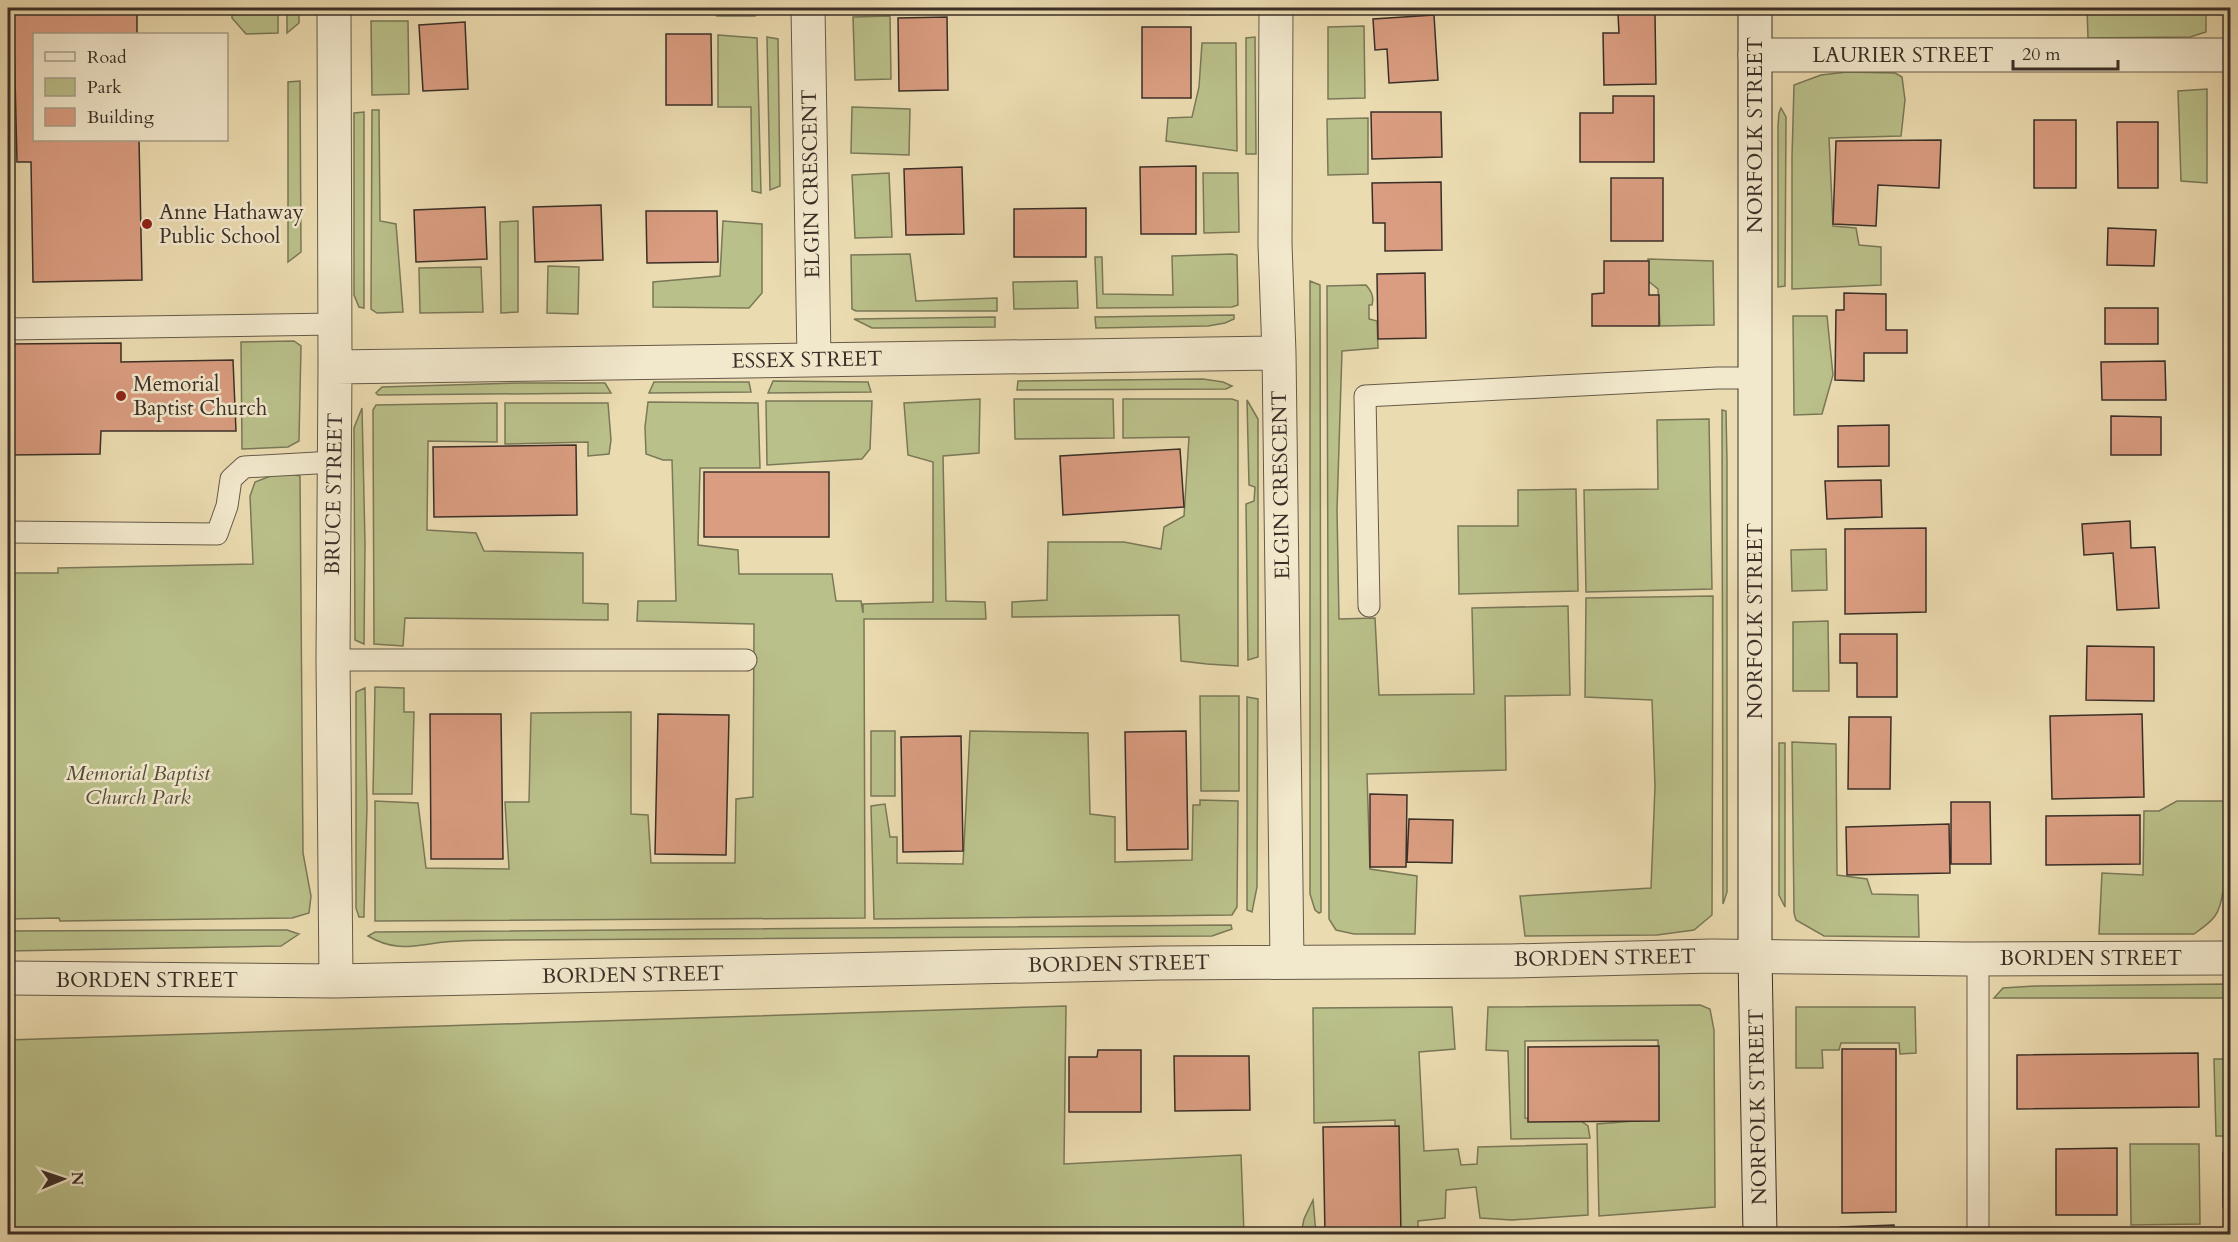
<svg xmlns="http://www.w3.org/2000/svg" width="2238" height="1242" font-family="Cardo,serif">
  <rect width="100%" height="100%" fill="#ebdbb0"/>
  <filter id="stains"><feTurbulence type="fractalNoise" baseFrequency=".00333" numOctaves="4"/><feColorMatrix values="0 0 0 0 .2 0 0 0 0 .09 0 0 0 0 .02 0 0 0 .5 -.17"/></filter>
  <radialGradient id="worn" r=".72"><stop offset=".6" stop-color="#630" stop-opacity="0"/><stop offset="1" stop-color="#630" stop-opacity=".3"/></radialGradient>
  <path fill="#bac08a" stroke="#7a7858" stroke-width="1.5" d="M232,8H278V33L246,34L232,18Z
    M287,8H299V23L287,33Z
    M717,8H755V16H717Z
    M1192,8H1238V14L1191,15Z
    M2087,8H2206V32L2190,37L2088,38Z
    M890,16L891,79L855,80L853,17Z
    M371,21H408L409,94L372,95Z
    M1364,26L1365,98L1328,99V27Z
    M718,35L757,38L761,193L752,191L751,107H718Z
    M767,37L778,39L780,186L770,190Z
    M1255,37L1256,154H1246V38Z
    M1202,43H1236L1237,151L1166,141L1168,118L1192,117L1199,87Z
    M1847,72L1895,73L1902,77L1905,100L1901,136L1829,138L1833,226L1856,228L1859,245L1881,247V285L1792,289V157L1794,85L1821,75Z
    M300,81L301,252L288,262V82Z
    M2207,89V183L2181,181L2178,91Z
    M852,107L910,109L909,155L851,153Z
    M1781,108L1786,117L1785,286L1778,287V126L1779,113Z
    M372,110H379L380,221L396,224L403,312L377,313L371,309Z
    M364,112V308L359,307L354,295V113Z
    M1368,118V174L1328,175L1327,119Z
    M889,173L892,237L855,238L852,175Z
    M1203,173H1238L1239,232L1204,233Z
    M518,221V312L501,313L500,222Z
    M723,221L762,224V293L749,308L653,307V282L720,276Z
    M910,254L916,301L997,298V311H856L852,309L851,255Z
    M1232,254L1237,255L1238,305L1232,307L1097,308L1095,257H1102L1103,294L1173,295L1172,256Z
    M1648,259L1713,261L1714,325L1660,326L1658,289L1648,281Z
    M548,266L579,267L578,314L547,313Z
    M481,267L483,312L420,313L419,268Z
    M1077,281L1078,308L1014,309L1013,282Z
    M1310,281L1320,285L1321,912L1319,913L1315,910L1310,894Z
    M1366,285C1372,292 1374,297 1372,305H1369V319L1377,321L1378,348L1342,351L1337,510L1339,619L1375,618L1379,695L1474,694L1472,608L1568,606L1570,695L1505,696L1506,770L1367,774L1370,869L1417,876L1415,934H1354L1336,930L1329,919L1327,286Z
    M1234,315V319L1225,323L1208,326L1096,328L1095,317Z
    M1793,316H1827L1833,375L1822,414L1794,415Z
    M995,317V327L872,328L854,319Z
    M294,341L301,346L299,441L288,447L242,449L241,342Z
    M1203,379L1223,382L1232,386L1226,389L1017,390L1018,381Z
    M773,381L868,382L871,392L768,393Z
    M654,382H749L751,392L649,393Z
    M521,383H605L611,393L378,395L376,393L382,387Z
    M980,399L979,453L943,456L946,601L985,602L986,619H864L865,918L375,921V801L418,803L426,868L509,869L505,802H529L531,713L631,712V814L648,815L651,863H735L736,799L753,797L754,624L637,621L638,601H676L672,460H663L646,454L645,427L648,402L758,403L760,468H700L698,545L738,550L739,574H832L836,601H861L863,613V604L933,602V462L908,455L904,403Z
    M1014,399H1113L1114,438L1015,439Z
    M1123,399H1232L1238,401V666L1207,664L1181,661L1179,615L1012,617V602L1047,600L1048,542H1124L1161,549L1164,527L1184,516L1189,437L1123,438Z
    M1247,400L1258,419V657L1248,660L1246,504L1254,501L1255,487L1249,485Z
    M766,401H872L870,449L862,459L767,465Z
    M497,403V442L428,441L427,530L476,533L484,551L583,553V603L608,604V620L405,618L403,646L374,644L373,410L376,405Z
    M505,403H608L611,440L609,454L588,456V442L505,444Z
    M362,408L365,543L364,644L355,640L354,428Z
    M1722,410L1726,411L1727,462V892L1723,904Z
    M1709,419L1712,589L1586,592L1584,490L1658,489L1657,420Z
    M281,472L300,476L303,853L311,896L309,913L292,918L60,921L59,918L8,919V573H58V568L253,564L250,496L255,482Z
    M1576,489L1578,591L1459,594L1458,526H1518V490Z
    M1826,549L1827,590L1792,591L1791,550Z
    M1713,596L1712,915L1694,930L1657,935L1525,936L1520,896L1651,888L1655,786L1652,700L1585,697L1586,598Z
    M1828,621L1829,691H1793V622Z
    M375,687L404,688V712H414L412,794H373Z
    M365,688L367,807L364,912V917H359L356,908V692Z
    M1200,696H1239V791H1201Z
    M1247,697L1258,699L1257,887L1252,912L1247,910Z
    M871,731H895V796H871Z
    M970,731L1088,733L1090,814L1115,817V862L1192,860L1193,805H1200V800L1238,801L1237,907L1232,915L874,919L871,806L885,804L890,837H897V863L963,864Z
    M1792,742L1836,744L1837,875L1867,879L1872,894L1918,895L1919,937L1824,936L1796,920L1794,913Z
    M1779,743H1785V907L1779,895Z
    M2177,801H2225C2226,826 2229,898 2215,916C2210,923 2201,929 2194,934H2099L2102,873L2143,875L2144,811H2159Z
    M1231,925L1232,929L1212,936L511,940C490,940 467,940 445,942C415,945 397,953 368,936L375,932Z
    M287,930L299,934L281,946L8,951V931Z
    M2230,984V998H1994L2003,988L2036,986Z
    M1700,1005L1710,1009L1714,1030L1715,1207L1599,1216L1597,1124L1659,1119L1658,1040L1525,1041V1118L1581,1121L1588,1126L1590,1138L1511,1139L1508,1051L1486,1050L1488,1007Z
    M1066,1006L1064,1164L1241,1155L1244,1234H8V1040Z
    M1452,1007L1455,1049L1419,1052L1424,1151L1458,1149L1461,1165L1477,1164L1478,1147L1587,1144L1588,1215L1512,1220L1480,1218L1476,1187L1446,1190L1445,1218L1418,1221V1234H1397L1395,1120L1314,1123L1313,1008Z
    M1796,1007H1915L1916,1053L1900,1054L1899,1043H1841L1839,1050H1822L1823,1068H1796Z
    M2214,1059H2230V1136H2216Z
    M2130,1144H2199L2200,1224L2131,1225Z
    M1313,1200L1316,1234H1301L1304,1219Z"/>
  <path fill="#da9d81" stroke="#3a2f27" stroke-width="1.5" d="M8,8H137V34H34V140H139L142,280L33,282L31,162H17L14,37L8,38Z
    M662,8H709L662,9Z
    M911,8H949L911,9Z
    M1655,13L1656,84L1604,85L1603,33H1619L1618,14Z
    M1434,15L1438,80L1389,83L1387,49L1375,50L1373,19Z
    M947,17L948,90L899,91L898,18Z
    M465,22L468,89L423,91L419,25Z
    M1142,27H1191V98H1142Z
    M666,34H711L712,105H666Z
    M1613,96H1654V162H1580V113H1613Z
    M1371,112H1441L1442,157L1372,159Z
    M2034,120H2076V188H2034Z
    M2117,122H2158V188H2118Z
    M1941,140L1939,188L1878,185L1876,226L1833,224L1836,141Z
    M1196,166V234H1141L1140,167Z
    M962,167L964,234L906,235L904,169Z
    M1611,178H1663V241H1611Z
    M1441,182L1442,250L1385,251V223H1373L1372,183Z
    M601,205L603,260L535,262L533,207Z
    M485,207L487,259L416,262L414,210Z
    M1086,208V257H1014V209Z
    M646,211H717L718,262L647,263Z
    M2108,228L2156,230L2154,266L2107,265Z
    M1604,261H1649V295H1659V326H1592V294L1604,293Z
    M1425,273L1426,338L1378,339L1377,274Z
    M1844,293L1886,294V330H1907V353H1864V381L1835,380L1836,310H1844Z
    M2105,308H2158V344H2105Z
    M121,343V362L233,360L236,431H101L100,454L8,455V344Z
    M2165,361L2166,400H2102L2101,362Z
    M2111,416L2161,417V455H2111Z
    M1889,425V466L1838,467V426Z
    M576,445L577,515L434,517L433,447Z
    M1180,449L1184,507L1063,515L1060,456Z
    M704,472H829V537H704Z
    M1881,480L1882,517L1827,519L1825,481Z
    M2130,521L2131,548L2155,547L2159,608L2117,610L2113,553L2084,555L2082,524Z
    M1926,528V612L1845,614V529Z
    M1840,634H1897V697H1857V663H1840Z
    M2087,646L2154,647V701L2086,700Z
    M430,714H501L503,859H431Z
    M658,714L729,715L726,855L655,854Z
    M2142,714L2144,797L2052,799L2050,716Z
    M1849,717H1891L1890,789H1848Z
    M1186,731L1188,849L1127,850L1125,732Z
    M961,736L963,851L903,852L901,737Z
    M1370,794L1407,795L1406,867H1370Z
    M1951,802H1990L1991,864H1951Z
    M2140,815V864L2046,865V816Z
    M1409,819L1453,820L1452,863L1407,862Z
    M1949,824L1950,873L1847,875L1846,827Z
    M1659,1046V1121L1528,1122V1047Z
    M1842,1049H1896V1212L1842,1213Z
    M1098,1050H1141V1112H1069V1057H1097Z
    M2198,1053L2199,1107L2017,1109V1055Z
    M1174,1056H1249L1250,1110L1175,1111Z
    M1399,1126L1401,1234H1325L1323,1127Z
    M2117,1148V1215H2056V1149Z
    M2223,1152H2230V1207H2223Z
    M1894,1225V1234H1840V1227Z"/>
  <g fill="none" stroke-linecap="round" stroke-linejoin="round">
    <defs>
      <path id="lane" d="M8,329L335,324
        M8,532L217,534L227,506L231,479L244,467L334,462
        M1369,606L1365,396L1717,378H1755
        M333,660H746
        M1978,959V1234"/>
      <path id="street" d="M334,8L335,367L333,660L336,981
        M808,8L814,360
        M1276,8L1275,244L1279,353L1287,962
        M1755,55H2230
        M335,367L1279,353
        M8,978L336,981L1161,963L1511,961L1712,956L1966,959L2230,958"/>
      <path id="secondary" d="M1755,8V957L1760,1234"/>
    </defs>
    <use href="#lane" stroke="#665a49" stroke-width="23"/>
    <use href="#street" stroke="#665a49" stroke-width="35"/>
    <use href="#secondary" stroke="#3a2f27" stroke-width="35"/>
    <use href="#lane" stroke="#f2e8cc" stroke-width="21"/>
    <use href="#street" stroke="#f2e8cc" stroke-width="33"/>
    <use href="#secondary" stroke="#f2e8cc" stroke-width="33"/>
  </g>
  <g fill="#8f2418" stroke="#f2e8cc" stroke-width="2">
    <circle cx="147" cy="224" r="6"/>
    <circle cx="121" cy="396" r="6"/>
  </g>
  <g text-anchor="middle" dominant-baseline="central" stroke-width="5" stroke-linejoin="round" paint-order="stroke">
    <g font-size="21" fill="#3a2f27" stroke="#f2e8cc">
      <text x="1903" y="55">LAURIER STREET</text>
      <text transform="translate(1755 135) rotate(-90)">NORFOLK STREET</text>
      <text transform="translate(811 184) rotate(-91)">ELGIN CRESCENT</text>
      <text transform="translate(807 360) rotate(-1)">ESSEX STREET</text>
      <text transform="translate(1281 485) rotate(-91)">ELGIN CRESCENT</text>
      <text transform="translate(334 494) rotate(-89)">BRUCE STREET</text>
      <text transform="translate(1755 621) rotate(-90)">NORFOLK STREET</text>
      <text transform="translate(1605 958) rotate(-1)">BORDEN STREET</text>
      <text x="2091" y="958">BORDEN STREET</text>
      <text transform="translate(1119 964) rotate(-1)">BORDEN STREET</text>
      <text transform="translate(633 975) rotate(-1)">BORDEN STREET</text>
      <text x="147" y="980">BORDEN STREET</text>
      <text transform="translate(1758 1107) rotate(-91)">NORFOLK STREET</text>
    </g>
    <g font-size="21" fill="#3a2f27" stroke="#f2e8cc" text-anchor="start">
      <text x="159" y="212">Anne Hathaway<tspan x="159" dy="24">Public School</tspan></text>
      <text x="133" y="384">Memorial<tspan x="133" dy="24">Baptist Church</tspan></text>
    </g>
    <g font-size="21" font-style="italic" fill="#544c3b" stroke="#f2e8cc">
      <text x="138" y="773">Memorial Baptist<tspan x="138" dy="24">Church Park</tspan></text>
    </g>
  </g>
  <rect width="2238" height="1242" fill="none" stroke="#ebdbb0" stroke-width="30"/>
  <rect x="9" y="9" width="2220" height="1224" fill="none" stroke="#3a2f27" stroke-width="3"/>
  <rect x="15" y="15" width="2208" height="1212" fill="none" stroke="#3a2f27" stroke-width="1.5"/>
  <rect x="33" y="33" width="195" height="108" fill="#f2e8cc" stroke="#a89e8a" stroke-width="1.5"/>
  <rect x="45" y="52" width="30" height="9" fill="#f2e8cc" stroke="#a89e8a" stroke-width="1.5"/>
  <text x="87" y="63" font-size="18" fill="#3a2f27">Road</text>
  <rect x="45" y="78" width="30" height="18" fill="#bac08a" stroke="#a89e8a" stroke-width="1.5"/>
  <text x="87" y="93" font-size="18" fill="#3a2f27">Park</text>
  <rect x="45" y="108" width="30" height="18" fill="#da9d81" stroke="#a89e8a" stroke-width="1.5"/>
  <text x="87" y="123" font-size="18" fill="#3a2f27">Building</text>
  <g transform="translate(63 1179) rotate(88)" stroke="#f2e8cc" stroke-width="4.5" paint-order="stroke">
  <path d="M0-4.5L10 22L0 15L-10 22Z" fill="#3a2f27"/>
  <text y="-9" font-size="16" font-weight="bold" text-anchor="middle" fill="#3a2f27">N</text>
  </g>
  <path d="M2013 60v9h105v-9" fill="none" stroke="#3a2f27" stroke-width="3"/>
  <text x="2022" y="60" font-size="18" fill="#3a2f27" stroke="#f2e8cc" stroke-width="4.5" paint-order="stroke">20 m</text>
  <rect width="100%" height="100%" filter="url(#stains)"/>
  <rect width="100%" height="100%" fill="url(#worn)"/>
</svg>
